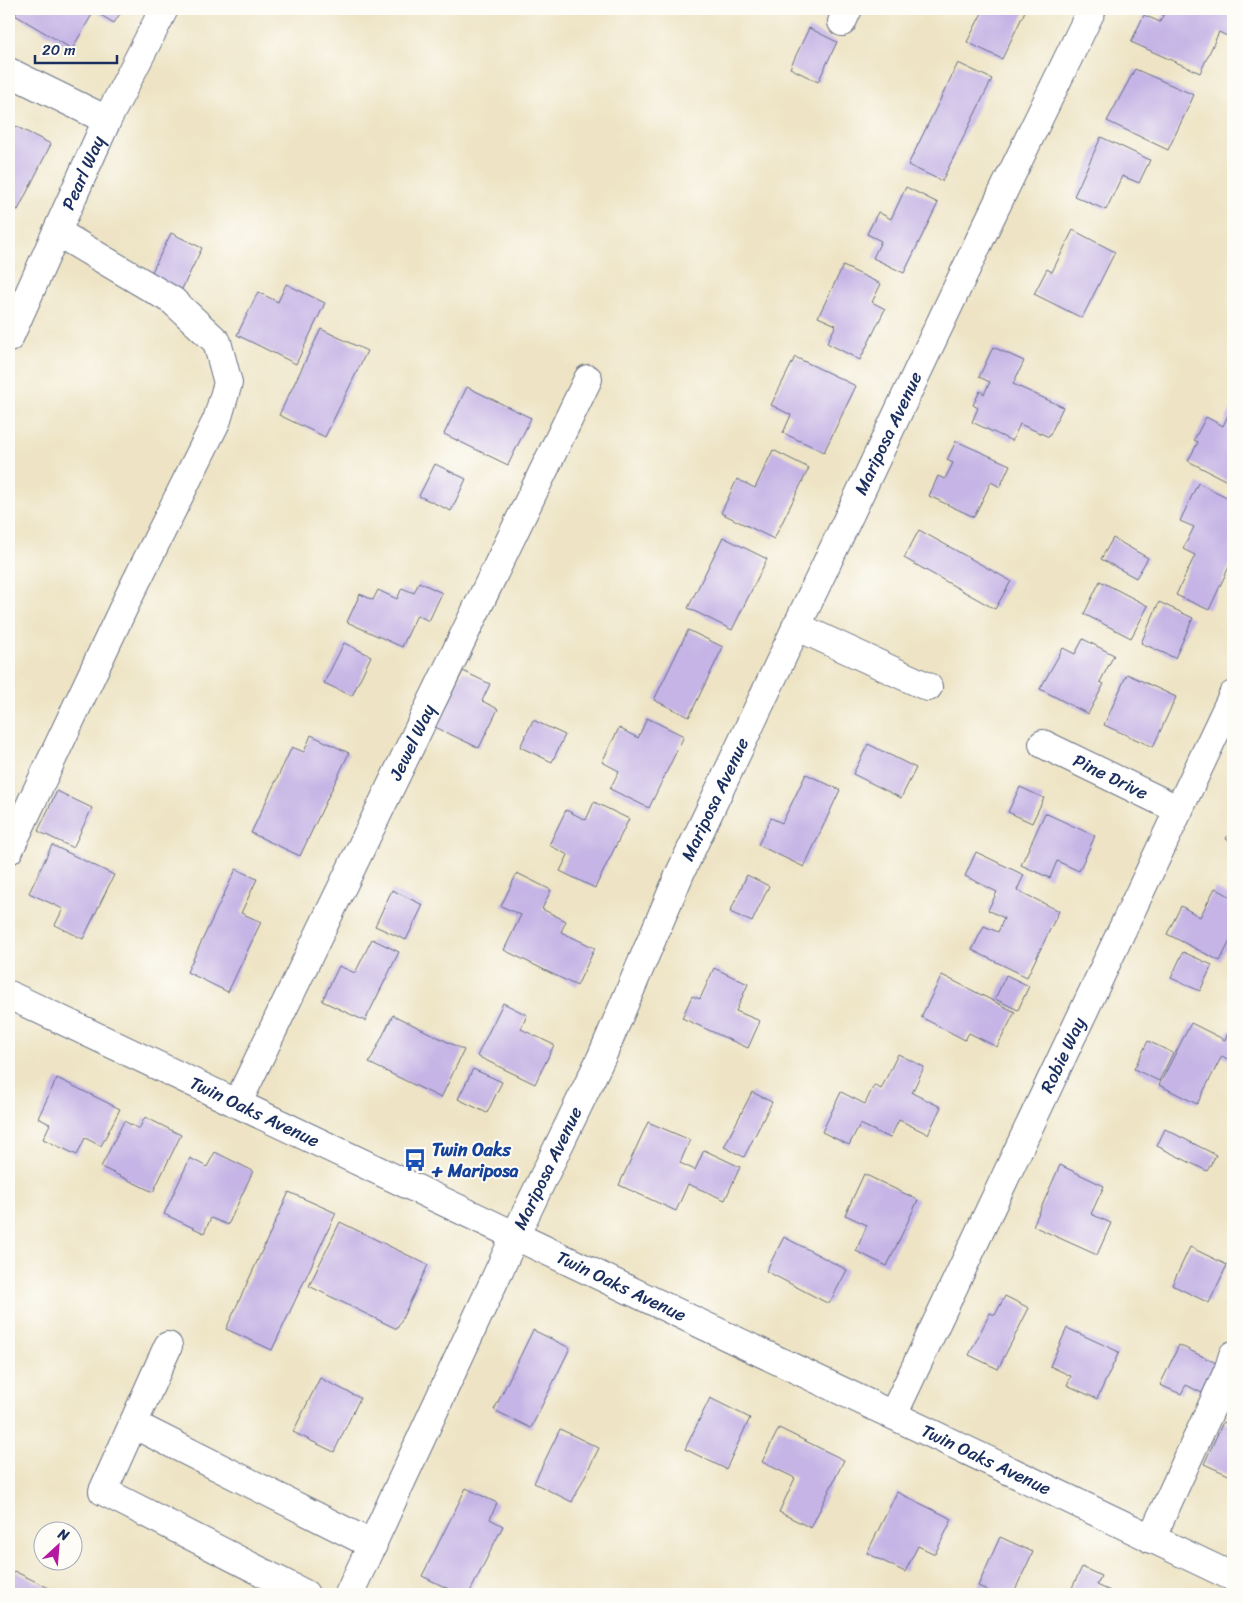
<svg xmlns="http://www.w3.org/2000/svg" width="1242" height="1603" font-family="Sriracha,sans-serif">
  <rect width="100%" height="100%" fill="#fdfcf7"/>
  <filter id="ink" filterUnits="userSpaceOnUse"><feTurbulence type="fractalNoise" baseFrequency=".02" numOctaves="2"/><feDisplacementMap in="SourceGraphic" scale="10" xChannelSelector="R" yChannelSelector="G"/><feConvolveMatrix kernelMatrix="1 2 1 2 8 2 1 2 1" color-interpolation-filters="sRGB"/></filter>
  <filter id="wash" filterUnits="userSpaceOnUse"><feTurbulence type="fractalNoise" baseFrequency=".0096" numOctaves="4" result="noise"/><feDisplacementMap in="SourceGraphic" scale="20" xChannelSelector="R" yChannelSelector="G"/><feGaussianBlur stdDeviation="1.12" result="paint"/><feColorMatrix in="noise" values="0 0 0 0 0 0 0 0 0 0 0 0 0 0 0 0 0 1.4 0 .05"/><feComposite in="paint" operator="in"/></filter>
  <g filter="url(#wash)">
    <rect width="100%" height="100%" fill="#eee4c5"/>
    <g id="blocks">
      <path fill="#c5b4e5" d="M19,9H123L114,23L94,11L72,49L15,15Z
        M984,9H1026L1002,59L967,42Z
        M1166,9H1221L1233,14V29L1229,37L1219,32L1200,73L1131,42L1144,15L1160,22Z
        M809,28L837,42L818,82L790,68Z
        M958,63L992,79L942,181L908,165Z
        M1135,69L1194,95L1168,150L1107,121Z
        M9,123L51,144L18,210L9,206Z
        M1101,137L1150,160L1139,183L1122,176L1106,210L1074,196Z
        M906,187L938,203L904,273L873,258L881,241L867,234L878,212L891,219Z
        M1073,230L1115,252L1082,318L1034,294L1047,269L1052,272Z
        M171,233L202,248L179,295L148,280Z
        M843,266L881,284L872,302L885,309L860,360L827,343L836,325L818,317Z
        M286,284L325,303L296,364L237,335L258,292L278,302Z
        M321,329L367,351L325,437L279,415Z
        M993,347L1024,361L1013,384L1063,407L1049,437L1020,424L1012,441L972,422L978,408L973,405L980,391L984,394L990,382L979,377Z
        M795,357L856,386L824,452L783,433L791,415L771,405Z
        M467,387L531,418L508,465L444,434Z
        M1233,405V479L1231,483L1188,461L1198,442L1194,440L1206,417L1223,426Z
        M956,441L1010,465L1000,487L991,482L974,517L929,496L938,476L945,479L953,463L947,460Z
        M773,450L809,468L774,539L721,513L737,479L755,488Z
        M435,464L466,479L451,511L419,496Z
        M1198,483L1233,500V558L1209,610L1176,595L1195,555L1183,549L1194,527L1180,521Z
        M919,530L1011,581L995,609L904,558Z
        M723,537L767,559L732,630L688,608Z
        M1113,538L1148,558L1136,578L1101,559Z
        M1100,581L1148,606L1131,638L1084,614Z
        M419,582L442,593L429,621L417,615L402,647L347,622L360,594L373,600L378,590L397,599L402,588L414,593Z
        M1159,602L1193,618L1175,658L1141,643Z
        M688,630L723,647L689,717L654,700Z
        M1083,639L1114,655L1100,682L1104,684L1088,714L1040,689L1063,648L1075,654Z
        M344,643L371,656L352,696L324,683Z
        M463,671L490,684L482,701L498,709L479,748L435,727Z
        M1127,674L1176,697L1153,747L1104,725Z
        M647,718L684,736L649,808L610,789L619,771L602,762L619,728L638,738Z
        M533,720L565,735L552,762L520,747Z
        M311,735L349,753L300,856L251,833L292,747L304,752Z
        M868,744L916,768L901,798L853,774Z
        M806,774L840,790L804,867L758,845L771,818L782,823Z
        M1020,787L1044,798L1032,823L1008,812Z
        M57,791L92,808L73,848L38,831Z
        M594,802L629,819L595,888L560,871L568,855L549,845L566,810L586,820Z
        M1045,813L1095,836L1079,871L1057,861L1050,878L1021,865Z
        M1233,824V843L1226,839Z
        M52,845L114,875L83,939L55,925L63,909L29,893Z
        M976,852L1024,875L1017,890L1059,911L1027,977L972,950L984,926L998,932L1004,918L988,910L997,892L965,876Z
        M236,869L257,879L241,913L261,922L228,992L187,972Z
        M517,873L551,890L542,909L566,921L561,932L595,948L577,986L504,950L521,915L501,906Z
        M747,875L769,886L752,922L730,912Z
        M1215,888L1233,898V935L1220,961L1167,934L1181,906L1200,917Z
        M392,890L423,905L406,940L375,926Z
        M372,939L399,952L365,1021L322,1001L339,966L355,973Z
        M1183,952L1212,965L1200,991L1171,978Z
        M714,968L748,984L736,1011L760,1021L748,1048L682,1018L692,996L700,999Z
        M942,975L1015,1012L997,1047L969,1033L965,1040L921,1017Z
        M1006,975L1029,986L1018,1010L995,999Z
        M503,1003L527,1015L521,1029L554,1045L535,1084L477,1056Z
        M393,1015L464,1050L441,1098L369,1063Z
        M1191,1023L1225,1040L1229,1030L1233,1032V1062L1222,1056L1197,1104L1159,1085Z
        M1148,1041L1173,1053L1159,1081L1134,1069Z
        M898,1054L924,1067L912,1093L941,1107L928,1134L899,1120L890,1138L860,1124L849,1145L822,1132L841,1092L865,1104L874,1085L881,1089Z
        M473,1069L502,1082L487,1113L458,1099Z
        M57,1078L120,1109L101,1146L85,1138L77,1155L43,1139L50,1124L38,1118Z
        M752,1092L772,1102L744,1157L724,1147Z
        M145,1117L181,1135L153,1192L101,1167L124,1121L139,1129Z
        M648,1122L690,1140L680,1163L695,1170L704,1150L740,1167L725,1200L688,1184L676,1211L619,1185Z
        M1165,1129L1216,1155L1207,1171L1157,1146Z
        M215,1152L253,1171L228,1225L211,1218L204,1233L164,1214L190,1158L207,1167Z
        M1060,1165L1104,1186L1091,1214L1111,1223L1097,1255L1033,1226Z
        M864,1174L918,1200L887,1266L856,1251L867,1225L845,1215Z
        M289,1192L336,1213L272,1350L226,1329Z
        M340,1222L428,1265L397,1329L309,1286Z
        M784,1237L847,1270L829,1304L766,1271Z
        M1190,1247L1227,1265L1209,1303L1172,1285Z
        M1005,1296L1029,1308L998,1369L969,1355L990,1313L995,1315Z
        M1067,1328L1119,1352L1097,1399L1067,1385L1071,1376L1050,1366Z
        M533,1330L570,1348L531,1428L494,1410Z
        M1179,1345L1216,1363L1202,1393L1186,1385L1181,1394L1160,1385Z
        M320,1378L360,1398L334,1452L293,1432Z
        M710,1398L750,1418L726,1469L685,1449Z
        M1223,1422L1233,1426V1477L1204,1464Z
        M779,1428L844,1460L811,1528L779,1512L795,1478L762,1462Z
        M560,1429L599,1448L572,1502L534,1483Z
        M466,1488L497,1503L490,1519L503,1526L469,1594H459L422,1576Z
        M897,1492L952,1519L935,1554L918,1546L905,1572L867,1553Z
        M1000,1537L1033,1552L1013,1594H996L978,1586Z
        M1082,1567L1101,1576L1097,1585L1117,1594H1069Z
        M14,1571L51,1589L49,1594H9V1582Z"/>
    </g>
  </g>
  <g filter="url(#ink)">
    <use href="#blocks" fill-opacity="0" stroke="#656e82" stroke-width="1"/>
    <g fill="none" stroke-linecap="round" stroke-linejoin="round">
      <defs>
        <g id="minor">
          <path d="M842,22L848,9"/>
          <path d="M9,72L107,120"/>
          <path id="s1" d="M9,338L107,120L164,9"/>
          <path d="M796,626L928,687"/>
          <path id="s2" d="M1043,744L1179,810"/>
          <path d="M9,850L129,596L217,420L228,383L217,342L173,301L57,232"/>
          <path id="s3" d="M9,995L1233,1577"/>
          <path id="s4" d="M237,1104L588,379"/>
          <path d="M168,1346L103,1491L305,1594"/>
          <path id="s5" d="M893,1415L1233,695"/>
          <path d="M133,1424L373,1545"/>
          <path d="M1151,1539L1228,1371L1233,1355"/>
          <path id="s6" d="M349,1594L515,1236L602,1056L681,871L983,233L1092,9"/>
        </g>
      </defs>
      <use href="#minor" stroke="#656e82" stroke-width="30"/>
      <use href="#minor" stroke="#fff" stroke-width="28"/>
    </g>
  </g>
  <defs>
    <symbol id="bus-bare" viewBox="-9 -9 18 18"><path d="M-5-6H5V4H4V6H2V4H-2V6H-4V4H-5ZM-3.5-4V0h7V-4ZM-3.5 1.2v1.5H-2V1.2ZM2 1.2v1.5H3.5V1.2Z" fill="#1a4fb4" stroke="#fdfcf7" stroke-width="2.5" paint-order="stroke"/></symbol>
  </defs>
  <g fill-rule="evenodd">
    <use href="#bus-bare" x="399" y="1144" width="32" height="32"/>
  </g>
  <g text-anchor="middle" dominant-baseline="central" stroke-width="4" stroke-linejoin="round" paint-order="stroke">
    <g font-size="18" fill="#1b2f5e" stroke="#fdfcf7">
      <text stroke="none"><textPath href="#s1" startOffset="181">Pearl Way</textPath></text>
      <text stroke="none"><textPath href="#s6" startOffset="1280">Mariposa Avenue</textPath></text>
      <text stroke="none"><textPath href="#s4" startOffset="402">Jewel Way</textPath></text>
      <text stroke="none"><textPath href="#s2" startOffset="75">Pine Drive</textPath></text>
      <text stroke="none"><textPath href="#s6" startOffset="875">Mariposa Avenue</textPath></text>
      <text stroke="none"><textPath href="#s5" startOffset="398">Robie Way</textPath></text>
      <text stroke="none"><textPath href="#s3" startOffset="272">Twin Oaks Avenue</textPath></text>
      <text stroke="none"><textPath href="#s6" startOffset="470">Mariposa Avenue</textPath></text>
      <text stroke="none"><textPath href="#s3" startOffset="678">Twin Oaks Avenue</textPath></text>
      <text stroke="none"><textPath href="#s3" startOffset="1082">Twin Oaks Avenue</textPath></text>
    </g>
    <g font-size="18" font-weight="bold" fill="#164399" stroke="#fdfcf7" text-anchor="start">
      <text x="432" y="1150">Twin Oaks<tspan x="432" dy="21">+ Mariposa</tspan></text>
    </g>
  </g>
  <rect width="1242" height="1603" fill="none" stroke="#fdfcf7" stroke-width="30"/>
  <g transform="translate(58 1546) rotate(26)"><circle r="24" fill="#fdfcf7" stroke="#a3aaba"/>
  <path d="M0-4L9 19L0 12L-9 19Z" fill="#b5179e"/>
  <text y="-8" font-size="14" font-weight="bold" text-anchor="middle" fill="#1b2f5e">N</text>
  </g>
  <path d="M35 55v8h82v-8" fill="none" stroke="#1b2f5e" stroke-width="2.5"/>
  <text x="42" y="55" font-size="15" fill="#1b2f5e" stroke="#fdfcf7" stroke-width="4" paint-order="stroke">20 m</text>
</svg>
